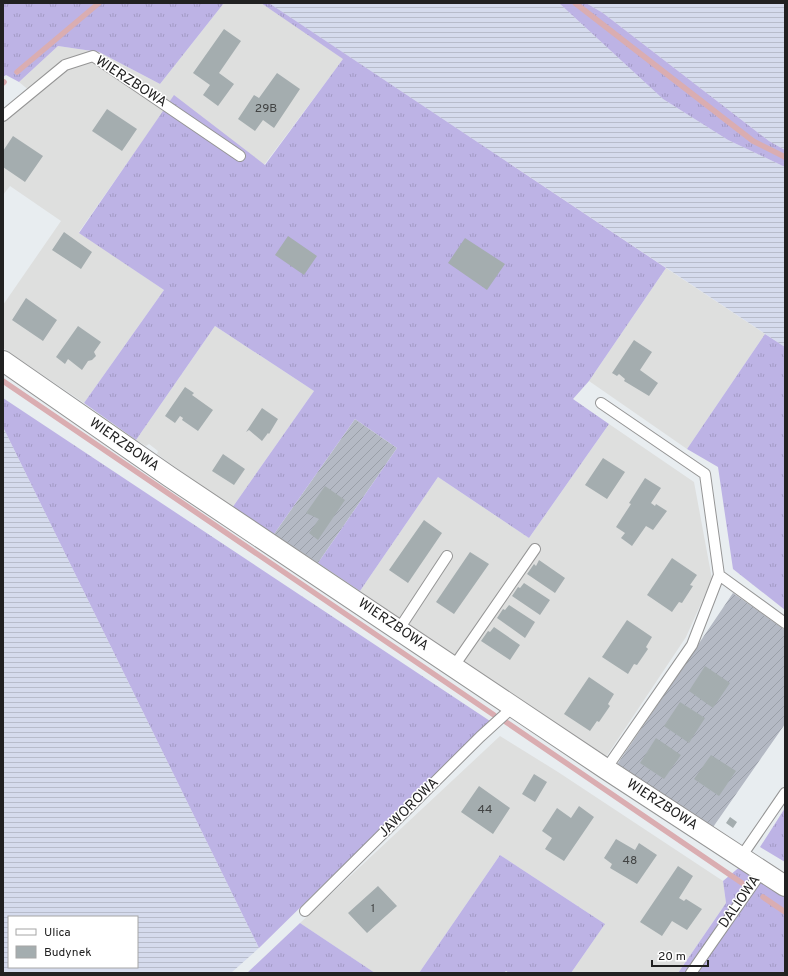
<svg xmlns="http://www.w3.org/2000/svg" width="788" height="976" font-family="Overpass,sans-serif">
  <defs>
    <pattern id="construction-furrows" width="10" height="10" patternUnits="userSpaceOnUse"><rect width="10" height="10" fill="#b4b9c4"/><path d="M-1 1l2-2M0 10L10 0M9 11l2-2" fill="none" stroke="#9a9fa8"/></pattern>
    <pattern id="farmland-rules" width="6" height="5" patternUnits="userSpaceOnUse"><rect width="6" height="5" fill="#d5dbed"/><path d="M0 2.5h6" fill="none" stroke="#b7bccb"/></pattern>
    <pattern id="grass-tufts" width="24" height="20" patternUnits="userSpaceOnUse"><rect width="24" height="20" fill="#bdb3e5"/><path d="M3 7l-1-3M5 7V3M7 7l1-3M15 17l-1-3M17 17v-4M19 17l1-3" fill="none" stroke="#a29ac4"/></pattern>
  </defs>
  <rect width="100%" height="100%" fill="#e8edf0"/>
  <path fill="#dedfde" d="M224,3H261L344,58L264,165L174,96L79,232L164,290L84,403L3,348V305L61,221L10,186L3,195V122L36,96L19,82L58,46L99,52L160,84Z
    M666,268L765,334L687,449L589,381Z
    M215,326L314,391L232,508L157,454L158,451L149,444L146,446L136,440Z
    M609,424L694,482L712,579L686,637L604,760L360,591L438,477L529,538Z
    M500,736L558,772L723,881L726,903L678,973H571L605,924L500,855L419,973H375L300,923Z"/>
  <path fill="url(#construction-furrows)" d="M355,419L397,448L318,563L274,534Z
    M733,593L785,630V724L711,830L616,766Z"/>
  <path fill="url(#farmland-rules)" fill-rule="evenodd" d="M269,3H559L663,99L728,140L785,167V347Z
    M586,3H785V150L769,141L603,13Z
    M3,427L259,948L231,973H3ZM9,917H137V967H9Z"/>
  <path fill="url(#grass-tufts)" d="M3,3H224L160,84L99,52L58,46L19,82L6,75L3,77Z
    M261,3H269L666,268L589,381L573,399L609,424L529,538L438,477L360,591L318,563L397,448L355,419L274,534L232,508L314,391L215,326L136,440L84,403L164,290L79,233L174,95L265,165L343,59Z
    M559,3H586L603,13L769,141L785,150V167L728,140L663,99Z
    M765,334L785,347V610L733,569L718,467L687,449Z
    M3,398L490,721L259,948L3,427Z
    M785,808V862L760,847Z
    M500,855L605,924L571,973H509L506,971L504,973H419Z
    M742,865L785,894V973H678L726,903L723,881Z
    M300,923L375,973H247Z"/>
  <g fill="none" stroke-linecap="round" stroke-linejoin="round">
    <path stroke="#daadb1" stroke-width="5.5" d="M575,3L753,141L785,157
      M17,72L99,3
      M3,83L4,82
      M3,381L494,715
      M506,722L742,883
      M763,897L785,912"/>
  </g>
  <path fill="#a4adaf" d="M224,29L241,41L219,73L234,84L218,106L203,95L210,85L193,73Z
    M277,73L300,89L274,128L263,120L255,131L238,119L254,95L259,98Z
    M107,109L137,129L122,151L92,131Z
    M13,136L43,156L25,182L3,167V151Z
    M64,232L92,252L81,269L52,250Z
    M288,236L317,256L304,275L275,255Z
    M465,238L505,264L487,290L448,263Z
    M26,298L57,320L43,341L12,320Z
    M78,326L101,342L94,352L96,356L92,360L88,361L82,370L68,359L65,364L56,357Z
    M634,340L652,352L640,370L658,383L649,396L624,381L625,379L619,374L617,376L612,373Z
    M185,387L194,393L192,395L213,410L198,431L182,420L183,418L180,416L175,423L165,416Z
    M262,408L278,419L269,434L268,433L262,441L249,430L246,432Z
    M223,454L245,469L234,485L212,471Z
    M603,458L625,472L607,499L585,485Z
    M645,478L661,488L651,503L655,506L656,504L667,511L653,530L646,526L632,546L621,538L625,533L616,527L631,504L629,503Z
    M325,486L345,500L318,540L309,533L319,519L306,513Z
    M424,520L442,533L408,583L389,570Z
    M470,552L489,564L454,614L436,602Z
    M672,558L697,575L690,585L693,586L682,603L679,602L672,612L647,595Z
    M539,560L565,578L555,593L527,574L534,564L536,566Z
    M524,583L550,600L540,615L512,596L518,587L520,588Z
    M509,605L535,622L525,638L497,618L503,609L505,610Z
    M627,620L652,637L646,647L648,649L637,665L634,664L628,674L602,657Z
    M494,627L520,645L510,660L481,641L488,631L490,632Z
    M705,666L730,683L713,708L689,691Z
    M589,677L614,694L608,704L610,706L599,722L597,721L590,731L564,714Z
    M680,702L705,718L689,743L664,726Z
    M656,738L681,755L664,779L640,763Z
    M711,755L736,771L719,796L694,779Z
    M534,774L547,782L535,802L522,794Z
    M479,786L510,808L493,834L461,812Z
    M579,806L594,817L564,861L545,849L552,838L542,831L557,808L571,818Z
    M730,817L737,822L733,828L726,823Z
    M616,839L635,850L639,843L657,855L637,884L610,868L612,864L604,858Z
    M678,866L693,876L679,898L684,901L686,899L702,909L687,930L672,921L662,936L640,922Z
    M378,886L397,906L367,933L348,913Z"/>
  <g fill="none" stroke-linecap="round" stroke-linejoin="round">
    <defs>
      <path id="lane" d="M3,116L65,65L93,56L240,156
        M601,403L705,474L719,575L692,645L606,769
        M719,575L785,623
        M399,629L447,556
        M454,666L535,549
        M741,857L785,793
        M305,911L480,737L514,706
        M691,973L762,871"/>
      <path id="street" d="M3,361L170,477L606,769L785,886"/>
    </defs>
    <use href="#lane" stroke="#959595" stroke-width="12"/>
    <use href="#street" stroke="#959595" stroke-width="22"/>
    <use href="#lane" stroke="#fff" stroke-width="10"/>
    <use href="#street" stroke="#fff" stroke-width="20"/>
  </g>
  <g text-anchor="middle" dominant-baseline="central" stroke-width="3" stroke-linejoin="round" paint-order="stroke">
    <g font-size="12" fill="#424444">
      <text x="266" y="109">29B</text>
      <text x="485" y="810">44</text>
      <text x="630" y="861">48</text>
      <text x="373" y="909">1</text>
    </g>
    <g font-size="14" fill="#212121" stroke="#fff">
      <text transform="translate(131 82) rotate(33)">WIERZBOWA</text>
      <text transform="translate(124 445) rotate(35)">WIERZBOWA</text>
      <text transform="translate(393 625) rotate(34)">WIERZBOWA</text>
      <text transform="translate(662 805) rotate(33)">WIERZBOWA</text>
      <text transform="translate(409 808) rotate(-45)">JAWOROWA</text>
      <text transform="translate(740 902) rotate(-55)">DALIOWA</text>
    </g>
  </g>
  <rect width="788" height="976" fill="none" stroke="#212121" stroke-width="8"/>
  <rect x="8" y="916" width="130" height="52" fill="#ffffff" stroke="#a6a6a6"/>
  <rect x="16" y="929" width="20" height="6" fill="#ffffff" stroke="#a6a6a6"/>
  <text x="44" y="936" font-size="12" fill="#212121">Ulica</text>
  <rect x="16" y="946" width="20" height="12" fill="#a4adaf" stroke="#a6a6a6"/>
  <text x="44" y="956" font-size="12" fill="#212121">Budynek</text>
  <path d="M652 960v6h56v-6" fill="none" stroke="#212121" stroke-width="2"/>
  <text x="658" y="960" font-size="12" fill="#212121" stroke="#ffffff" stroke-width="3" paint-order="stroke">20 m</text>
</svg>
